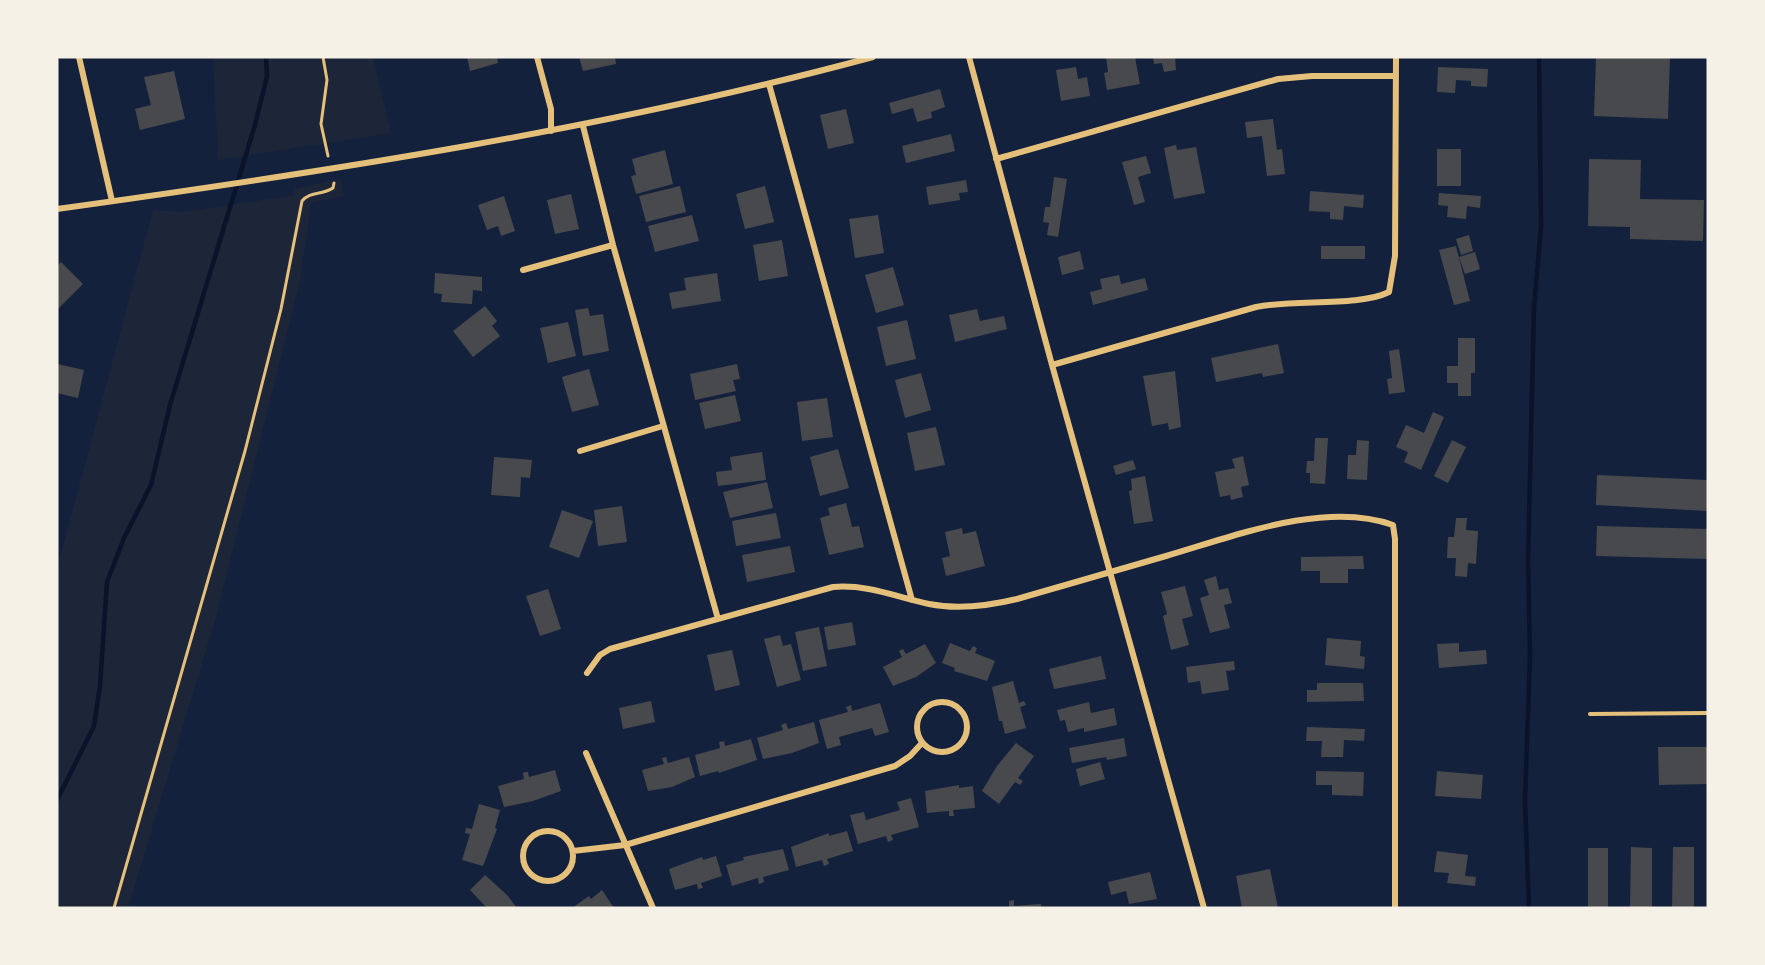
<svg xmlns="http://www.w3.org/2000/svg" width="1765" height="965" font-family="'DejaVu Sans',sans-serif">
  <rect width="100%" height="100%" fill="#14213d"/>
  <path fill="#1d2539" d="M213,57H373L391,133L218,160Z
    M341,179L344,196L311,203L300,281L216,617L128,908H57V569L153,210L183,212L295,195V189Z"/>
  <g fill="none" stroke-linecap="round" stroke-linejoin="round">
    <path stroke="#0b132b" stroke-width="4.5" d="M57,800L94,726L100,686L107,582L124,538L151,485L170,405L255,125L267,76L266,57
      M1529,908L1525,800L1530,656L1528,561L1534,308L1541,226L1539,57"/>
  </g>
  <path fill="#48494c" d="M467,57H497L498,63L470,71Z
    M579,57H615L616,64L583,71Z
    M1106,57H1135L1140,84L1107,90L1104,73L1108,72Z
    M1153,57H1175L1176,70L1164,72L1162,63L1154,64Z
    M1596,57H1670L1668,119L1594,116Z
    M1076,67L1078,79L1087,77L1090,96L1061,101L1056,70Z
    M1438,67L1488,69L1487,87L1471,86V81L1456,80L1455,93L1437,92Z
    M174,71L185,119L140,130L135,109L151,105L144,77Z
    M940,89L945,107L931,112L932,118L917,122L913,108L892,114L889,103Z
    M846,109L854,143L828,149L820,115Z
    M1273,119L1277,150L1282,149L1285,174L1267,176L1262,136L1247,138L1245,122Z
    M951,134L955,151L906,163L902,146Z
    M1176,145L1177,150L1196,147L1205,193L1174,199L1164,148Z
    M1437,149H1461V186H1437Z
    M665,150L673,184L636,194L631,176L636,175L632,159Z
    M1146,156L1151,173L1138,177L1145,202L1134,205L1122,162Z
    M1589,159L1641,160L1640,199L1704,200L1703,241L1630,239V227L1588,226Z
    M1054,177L1067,179L1058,237L1047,235L1049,223L1043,222L1045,207H1050Z
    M966,180L968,192L959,193L960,200L929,205L926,187Z
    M680,186L686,212L646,222L639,196Z
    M765,186L774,222L745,229L736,194Z
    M1310,191L1364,195L1363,208L1344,206L1343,220L1330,219V212L1309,211Z
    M1439,193L1481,196L1480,208L1467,206L1466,219L1447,217L1448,206L1438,205Z
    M571,194L579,229L555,234L547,200Z
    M504,196L515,231L501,236L498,226L487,230L478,205Z
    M692,215L699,241L655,252L648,226Z
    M878,215L884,253L855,258L849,219Z
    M1469,235L1473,251L1461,255L1456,239Z
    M782,240L788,276L759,281L753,245Z
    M1321,246H1365V259H1321Z
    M1456,246L1470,301L1454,305L1439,250Z
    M1080,251L1084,269L1062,275L1058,257Z
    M1475,252L1480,269L1465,274L1459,257Z
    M61,262L83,284L57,310V266Z
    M893,267L904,305L876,313L865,275Z
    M435,273L482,277V291L473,290L472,304L441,302L442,294L434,293Z
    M717,273L721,301L672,309L669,293L686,290L684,278Z
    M1119,275L1121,284L1145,278L1148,290L1093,305L1090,292L1102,289L1100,279Z
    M485,306L497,321L492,326L500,336L473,357L453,331Z
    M588,308L590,316L603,314L609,351L583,356L575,310Z
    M977,309L980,321L1004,316L1007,329L955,342L949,315Z
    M907,320L916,359L886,366L877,327Z
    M568,322L576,356L548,363L540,328Z
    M1458,338H1475V373H1471V396H1458V383H1447V366H1458Z
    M1278,344L1284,373L1263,377L1262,373L1216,382L1211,358Z
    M1399,349L1405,392L1389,394L1387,379L1392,378L1389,351Z
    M57,364L84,370L78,398L57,393Z
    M737,364L740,379L733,380L736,391L695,400L690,374Z
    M589,369L599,405L572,412L562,377Z
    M1175,371L1181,427L1169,430L1168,423L1152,426L1143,376Z
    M921,373L931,410L905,418L895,380Z
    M735,395L741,421L705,429L699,403Z
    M827,398L833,437L802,441L797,402Z
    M1433,412L1444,417L1421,470L1404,462L1408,452L1396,447L1406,425L1424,433Z
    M936,427L945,465L915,471L907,433Z
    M1315,438H1328L1325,484L1310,483V473H1306L1307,461H1314Z
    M1357,440L1369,441L1367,480L1347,479L1348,455H1356Z
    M1452,440L1466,447L1448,483L1434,476Z
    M838,449L849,488L820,496L810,457Z
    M762,452L766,480L718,486L716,472L732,470L730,457Z
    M1243,456L1249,485L1241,487L1243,497L1231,500L1230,495L1220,497L1215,472L1235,468L1232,459Z
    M494,457L532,460L530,478L521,477L520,497L491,495Z
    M1133,460L1136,469L1116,475L1113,466Z
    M1597,475L1708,480V511L1596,505Z
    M1145,476L1153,521L1134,524L1129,491L1132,490L1131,479Z
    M767,482L773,508L730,518L723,492Z
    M846,503L852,527L859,526L864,547L829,555L820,518L830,515L828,508Z
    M622,506L627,542L598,546L594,510Z
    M562,510L593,521L579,558L549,547Z
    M776,513L781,538L736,546L732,521Z
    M1456,518H1467L1466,530L1478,531L1476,564L1468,563L1467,577L1455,576L1456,558H1447L1448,537H1454Z
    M1597,526L1708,529V559L1596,556Z
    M962,528L963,534L976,531L985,566L946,576L942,558L950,556L945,532Z
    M790,546L795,572L747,582L742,555Z
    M1363,556L1364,569H1348V583H1320V571H1301V557Z
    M1216,576L1219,590L1228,588L1232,603L1224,605L1230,628L1210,633L1200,598L1209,595L1204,580Z
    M1185,586L1193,616L1182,619L1189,645L1171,650L1163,616L1167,614L1161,592Z
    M548,589L561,629L540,636L526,596Z
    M852,622L856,645L828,650L824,627Z
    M819,627L827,666L803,671L795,632Z
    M780,635L783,646L791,644L801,680L777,687L764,639Z
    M1327,638L1361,641L1360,656L1365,657L1364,669L1325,665Z
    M950,643L970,651L973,646L977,648L975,653L995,661L987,681L954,671L955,668L942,663Z
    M1459,643V652L1486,650L1487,664L1439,668L1437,644Z
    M925,644L936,663L916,677L893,686L883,667L902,657L899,651L903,649L906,654Z
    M732,650L740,685L715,691L707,655Z
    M1101,656L1106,679L1054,689L1049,669Z
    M1234,661L1235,670L1226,671L1229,690L1202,694L1200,681L1188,683L1186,667Z
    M1013,681L1019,703L1024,701L1026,705L1020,707L1026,728L1005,734L1002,721H999L992,687Z
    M1317,683H1363L1364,701L1307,702V690H1317Z
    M651,701L655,722L623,729L619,708Z
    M1089,702L1091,713L1114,708L1117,725L1084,732V728L1068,732L1065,720L1060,721L1057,710Z
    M880,703L889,732L875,736L872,728L846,735L839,737L841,745L827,749L819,720L848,712L846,707L851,705L852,711Z
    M814,722L819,743L792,753L763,759L757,738L783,730L781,725L786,723L788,729Z
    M1307,727L1365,729L1364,741L1344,740L1343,757H1321L1322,741H1306Z
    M1124,738L1127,756L1107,760L1106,757L1072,763L1069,748Z
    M751,739L757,760L719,773L718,771L700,776L695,755L720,748L719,742L724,741L725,746Z
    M1016,743L1034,756L1018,778L1023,781L1020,785L1015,782L999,804L982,791L997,766Z
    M1658,747H1708V784L1659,785Z
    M666,757L668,763L689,757L695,777L672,787L648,791L642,770L664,764L662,758Z
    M1100,762L1105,779L1080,786L1076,769Z
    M555,770L561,791L533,801L504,807L498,786L524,779L523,773L525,772H528L529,777Z
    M1316,771L1364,772L1363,796L1332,795V785H1316Z
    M1437,771L1483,775L1481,799L1435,796Z
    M959,785V788L973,786L975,808L953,810L954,816H949V811L927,813L925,791Z
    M911,798L919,827L891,835L893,840L888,842L886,836L858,844L850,815L864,812L866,820L900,810L897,802Z
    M479,804L500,810L495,828L497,829L483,866L462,860L470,834L465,833L466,828L472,829Z
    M847,831L853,851L827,859L829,864L824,866L822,860L796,867L791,847L829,833V836Z
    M1631,847L1652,848V908H1630Z
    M1673,847H1694V908H1672Z
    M1588,848H1608V908H1588Z
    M783,849L789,870L763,877L764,882L759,884L758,878L732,886L726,865L744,860L743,857Z
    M1437,851L1468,855L1465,876L1476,877L1475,886L1447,883L1449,873L1434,872Z
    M716,856L722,876L701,883L703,888L698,889L697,884L675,890L669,869L702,857L703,860Z
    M1270,869L1278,908H1242L1236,876Z
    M1150,872L1157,899L1129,904L1126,891L1111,895L1108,882Z
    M485,875L507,895L517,908H487L470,890Z
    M602,890L614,908H572L589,896L591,899Z
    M1014,900V906L1041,904V908H1009V901Z"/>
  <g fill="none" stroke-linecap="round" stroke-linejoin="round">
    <path stroke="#e5c07b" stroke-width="3" d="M323,57L327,80L321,124L328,156
      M114,908L245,451L281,309L302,201C310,191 323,195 333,188L334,183"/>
    <path stroke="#e5c07b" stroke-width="4" d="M1590,714L1708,713"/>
    <path stroke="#e5c07b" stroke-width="6" d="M79,57L112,201
      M537,57L551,109V131
      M969,57L1052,365L1204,908
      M769,84L912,600
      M583,126L613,245L718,619
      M996,159L1278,79L1312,76H1396
      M57,209C331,171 606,129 873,57
      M523,270L613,245
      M1052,365L1256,307C1295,299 1359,307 1389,292L1395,256L1396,57
      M580,451L663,426
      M587,673L600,655L610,649L833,587C867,584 897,597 929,604C959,610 988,606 1017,599C1067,585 1116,570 1166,556C1232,537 1325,500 1393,525L1395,539V908
      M917 727a25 25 0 1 1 50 0a25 25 0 1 1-50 0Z
      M586,753L653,908
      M523 856a25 25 0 1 1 50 0a25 25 0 1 1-50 0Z
      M573,851L625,845L895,766L910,756L922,743"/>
  </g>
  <rect width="1765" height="965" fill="none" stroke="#f6f1e7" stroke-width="117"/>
</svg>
